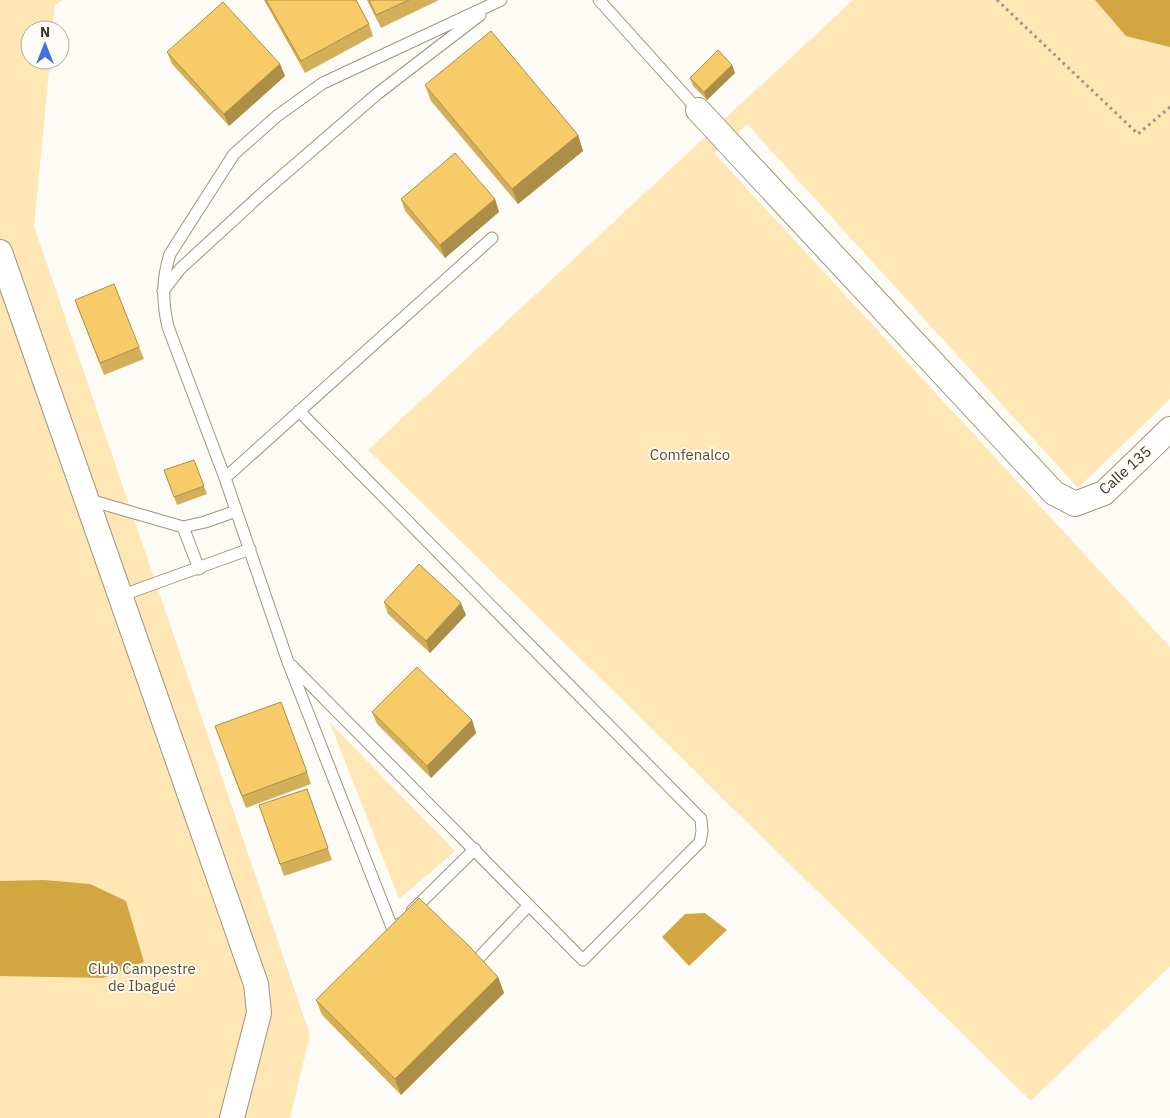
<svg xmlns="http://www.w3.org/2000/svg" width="1170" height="1118" font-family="'IBM Plex Sans',sans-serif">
  <rect width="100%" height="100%" fill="#fdfbf5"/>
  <path fill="#fee6b5" d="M0,0H63L55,5L52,30H30V60H50L34,226L310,1035L290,1118H0Z
    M853,0H1170V399L1078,488L747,124L714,153L1170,647V966L1031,1101L368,450Z
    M330,723L455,851L399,899Z"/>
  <path fill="#d2a741" d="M1095,0H1170V47L1126,36Z
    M44,880L90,884L126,901L144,962L103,978L0,976V881Z
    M705,913L727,930L689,966L662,937L685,914Z"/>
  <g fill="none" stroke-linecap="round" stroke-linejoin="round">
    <defs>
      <path id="service" d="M599,0L698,110
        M163,291L180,269L266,190L377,94L480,15
        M225,478L492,238
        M86,499L183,527L205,522L236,511
        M183,527L199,569
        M120,596L250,549
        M291,665L583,960L700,842L702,831L701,819L299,411
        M412,911L475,849
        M399,924L393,930L288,662L225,478L168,327C162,301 162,279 170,254L234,154L277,116L323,83L501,0
        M475,962L529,905"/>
      <path id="minor" d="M698,110L1054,493L1075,504L1104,493L1170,429
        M0,252L256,984L259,1013L232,1118"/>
    </defs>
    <use href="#service" stroke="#a09479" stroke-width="13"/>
    <use href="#minor" stroke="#a09479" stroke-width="26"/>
    <path stroke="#98938b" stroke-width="3" stroke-dasharray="2.5 4" stroke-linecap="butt" d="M997,0L1138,134L1170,107"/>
    <use href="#service" stroke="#fff" stroke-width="11"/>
    <use href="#minor" stroke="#fff" stroke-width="24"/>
  </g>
  <path fill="#d4af59" d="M264,0H356L369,24L373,36L305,73Z
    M367,0H439L381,28Z
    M167,52L280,64L285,76L229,126L172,64Z
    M732,65L735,73L707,100L693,86L690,78Z
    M425,85L578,135L583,151L518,204L431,101Z
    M401,199H495L499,212L445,258L405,211Z
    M75,300L139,347L144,359L104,375Z
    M194,460L207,494L177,505L164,470Z
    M384,602L466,615L430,653L388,614Z
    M372,712L472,720L476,733L431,778L377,724Z
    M215,726L307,772L311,784L246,808Z
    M307,789L332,860L284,876L259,805Z
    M498,977L504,993L401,1095L322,1015L316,1000Z"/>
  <path fill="#ad8e49" d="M280,64L285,76L229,126L224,114Z
    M732,65L735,73L707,100L704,92Z
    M578,135L583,151L518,204L512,189Z
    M495,199L499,212L445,258L440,245Z
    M461,603L466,615L430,653L426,641Z
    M472,720L476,733L431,778L427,766Z
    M498,977L504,993L401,1095L395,1079Z"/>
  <path fill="#f7cb68" stroke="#ad8e49" d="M266,0H356L369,24L301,61Z
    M369,0H409L376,15Z
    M223,2L280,64L224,114L167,52Z
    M491,31L578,135L512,189L425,85Z
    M718,50L732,65L704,92L690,78Z
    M455,153L495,199L440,245L401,199Z
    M114,284L139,347L100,363L75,300Z
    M194,460L204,486L174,497L164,470Z
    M419,564L461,603L426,641L384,602Z
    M417,667L472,720L427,766L372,712Z
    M281,702L307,772L242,796L215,726Z
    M307,789L328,848L280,864L259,805Z
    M419,898L469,946L498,977L395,1079L316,1000Z"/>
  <g text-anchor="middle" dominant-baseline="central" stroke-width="4" stroke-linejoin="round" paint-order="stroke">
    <g font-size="15" fill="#614e25" stroke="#fdfbf5">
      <text x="690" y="454">Comfenalco</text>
      <text x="142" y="968">Club Campestre<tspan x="142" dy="17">de Ibagué</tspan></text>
    </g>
    <g font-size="15" fill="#3c362b" stroke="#fdfbf5">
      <text transform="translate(1125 470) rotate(-42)">Calle 135</text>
    </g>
  </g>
  <g transform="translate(45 45)"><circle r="24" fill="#fdfbf5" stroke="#b0aca4"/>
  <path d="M0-4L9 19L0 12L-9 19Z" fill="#4470e1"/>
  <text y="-8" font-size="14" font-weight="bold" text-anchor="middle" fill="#3c362b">N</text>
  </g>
</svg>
